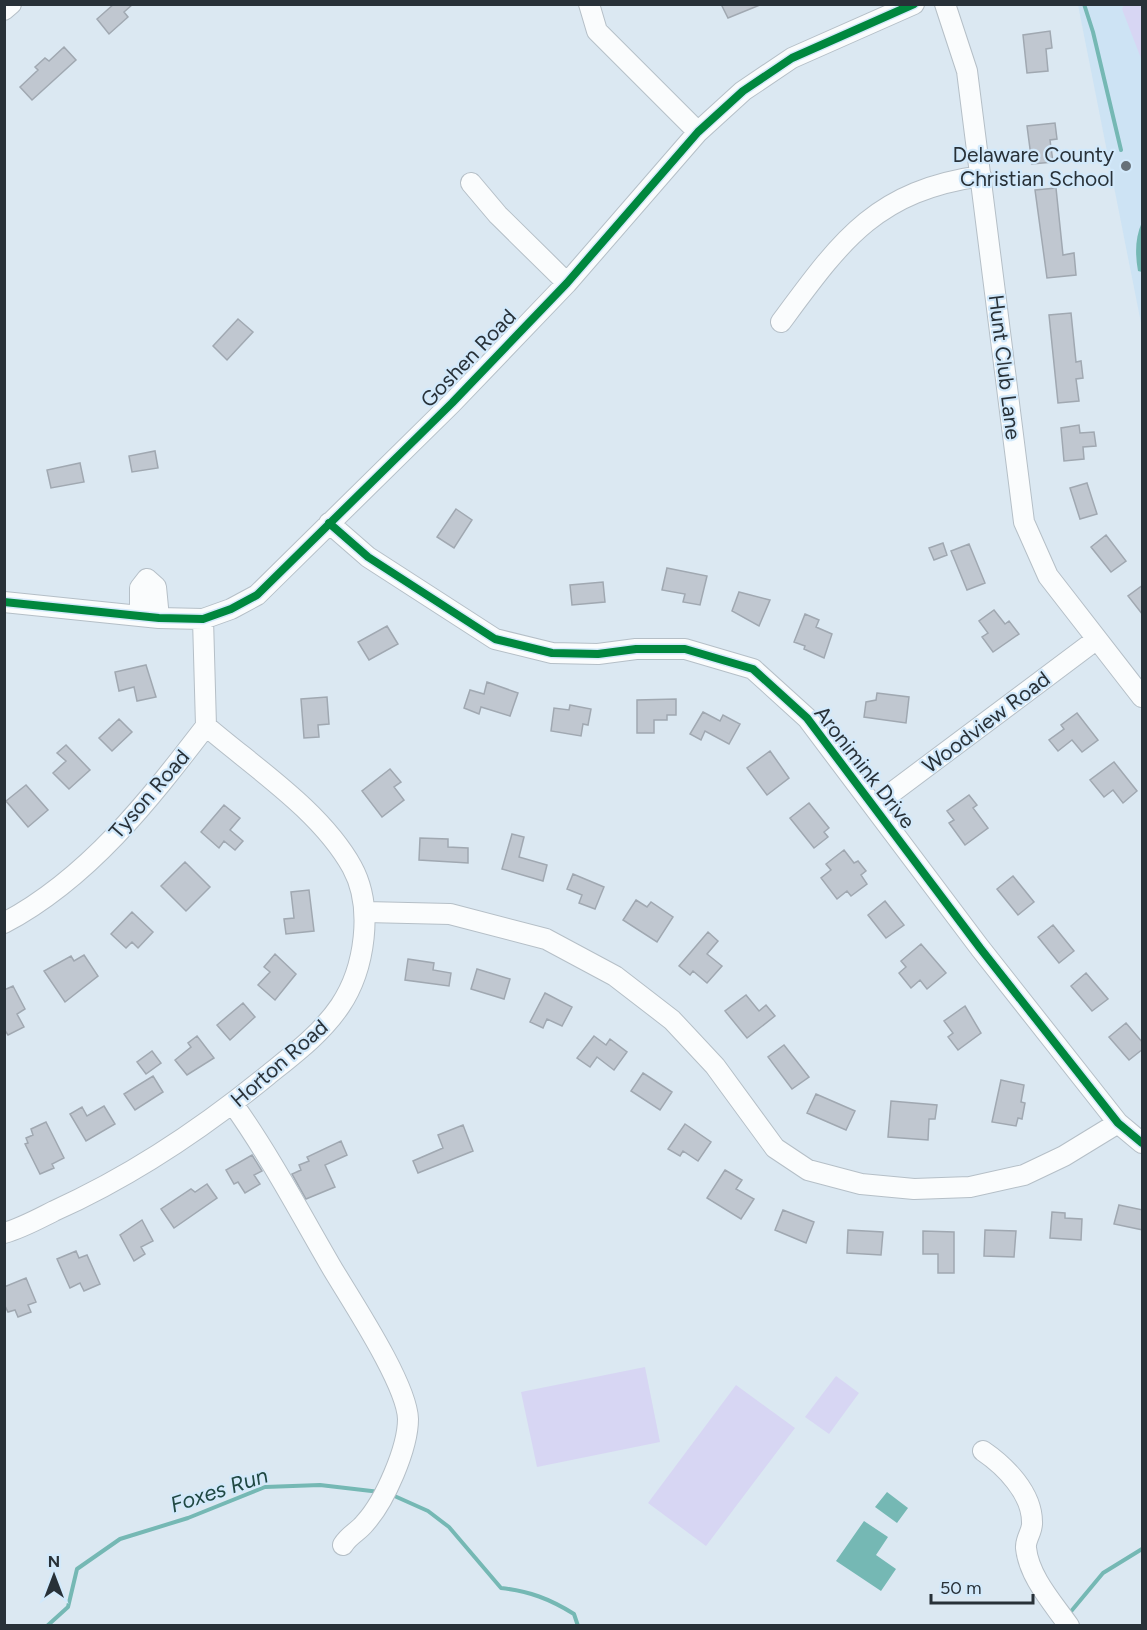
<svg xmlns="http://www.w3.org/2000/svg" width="1147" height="1630" font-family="Figtree,sans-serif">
  <rect width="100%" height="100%" fill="#dbe8f2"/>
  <path fill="#cde3f4" d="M1078,5H1142V328Z"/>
  <path fill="#d7d6f3" d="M1124,5H1142V61L1122,9Z
    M645,1367L660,1442L537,1467L521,1392Z
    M836,1376L859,1393L829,1434L805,1417Z
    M736,1385L795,1428L706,1546L648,1503Z"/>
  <path fill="#75b8b4" d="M1142,222V272L1138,271C1135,254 1135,238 1142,222Z
    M887,1492L908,1508L897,1523L875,1507Z
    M864,1521L888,1537L876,1555L896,1569L881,1591L836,1561Z"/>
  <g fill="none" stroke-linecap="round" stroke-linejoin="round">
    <path stroke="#75b8b4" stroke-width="4" d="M1084,4L1093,32L1121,150
      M390,1494L428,1511L449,1527L501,1588C529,1591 550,1599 574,1614L578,1626
      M1068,1615L1103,1573L1142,1549
      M47,1626L68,1607L77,1569L120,1539L188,1518L265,1487L320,1485L380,1492"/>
  </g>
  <path fill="#c0c7d0" stroke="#a0a8b1" stroke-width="1.5" d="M114,4H133L124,12L128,17L109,34L97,19Z
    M721,4H759L760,5L728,18Z
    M1050,31L1052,48L1046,49L1048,71L1027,73L1023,35Z
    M64,47L76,60L32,100L20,87L38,70L35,67L45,58L49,61Z
    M1055,123L1057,139L1050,140L1053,162L1032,164L1027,126Z
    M1056,188L1063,255L1074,253L1076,275L1047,278L1035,190Z
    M1071,313L1076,362L1081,361L1083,378L1076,379L1079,401L1058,403L1049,315Z
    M238,319L253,332L227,360L213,346Z
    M1079,425L1080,433L1094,432L1096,446L1083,447L1084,459L1064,461L1061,428Z
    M155,451L158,468L132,472L129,456Z
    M80,463L84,482L51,488L47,470Z
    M1087,483L1097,514L1080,519L1070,488Z
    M456,509L472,520L454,548L437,537Z
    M1106,535L1126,561L1111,572L1091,547Z
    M943,543L947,555L934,560L929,548Z
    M969,544L985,583L967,590L951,551Z
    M667,568L707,576L700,605L683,602L685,594L662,590Z
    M603,582L605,602L572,605L570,585Z
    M1143,585V615L1128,596Z
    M739,592L770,600L759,626L732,611Z
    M994,610L1005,624L1009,621L1019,634L993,652L982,637L988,633L979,621Z
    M805,614L819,620L816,627L832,634L824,658L804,649L805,646L794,642Z
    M387,626L398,644L369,660L358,642Z
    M146,665L156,697L137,701L134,687L119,691L115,672Z
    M487,682L518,693L510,716L481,707L479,714L464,708L470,690L484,694Z
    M877,693L909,697L906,723L864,717L866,702L876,700Z
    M327,697L329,724L318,725L319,737L304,738L301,699Z
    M676,699V715H667V720H654V733H637V700Z
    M570,705L591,709L588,725L583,724L581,736L551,731L554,708L569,710Z
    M703,712L720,721L723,715L740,724L729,744L705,731L701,740L690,734Z
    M1077,713L1098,740L1082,752L1072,740L1058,751L1049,740L1064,729L1061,725Z
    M119,719L132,732L112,751L99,738Z
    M66,745L90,770L69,789L53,773L66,761L57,753Z
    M770,751L789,778L767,795L747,768Z
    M1114,762L1137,791L1123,803L1113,790L1104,797L1090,780Z
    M390,769L401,782L394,787L404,800L382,817L362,791Z
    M26,785L48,810L28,827L6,801Z
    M969,795L977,805L973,808L988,828L965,845L949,823L954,820L947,811Z
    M809,803L829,828L824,832L828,837L814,848L790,818Z
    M224,805L240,818L230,830L243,841L235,850L224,841L219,848L201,832Z
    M512,834L524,837L519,857L547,865L543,881L502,869Z
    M420,838L448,839V847L468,848V863L419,860Z
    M844,850L854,863L858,861L866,871L861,875L867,884L851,896L847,891L837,899L821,878L831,870L826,864Z
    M185,862L210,887L186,911L161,886Z
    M573,874L604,887L595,909L579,903L582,895L567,889Z
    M1013,876L1034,902L1018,915L997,889Z
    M309,890L314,931L286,934L284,919L294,918L291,892Z
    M636,900L647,907L651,902L673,917L657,942L623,920Z
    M885,901L904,925L886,938L868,915Z
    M132,912L153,932L138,948L132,942L126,948L111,934Z
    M1053,925L1074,951L1059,963L1038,937Z
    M708,932L718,941L707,954L722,966L707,983L693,971L690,975L679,966Z
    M921,944L946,973L927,989L920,980L911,988L899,973L906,967L901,961Z
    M275,954L296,974L275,1000L258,985L270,972L264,967Z
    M84,955L98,976L65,1002L44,971L71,956L74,961Z
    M408,959L434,963L433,970L451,973L449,986L405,980Z
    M477,969L510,979L504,999L471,989Z
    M1086,973L1108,999L1092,1011L1071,986Z
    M13,986L25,1009L17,1014L24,1027L8,1035L4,1029V990Z
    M545,993L572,1007L562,1026L547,1019L543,1028L530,1022Z
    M746,995L759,1011L766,1005L775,1016L747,1038L725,1011Z
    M243,1003L255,1017L230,1040L217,1025Z
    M965,1006L981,1033L958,1050L948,1037L953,1033L944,1021Z
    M1126,1023L1143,1043V1049L1129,1060L1109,1037Z
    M197,1036L214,1058L187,1075L175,1060L191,1047L188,1043Z
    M594,1036L606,1045L610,1039L627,1052L614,1070L597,1057L590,1067L577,1058Z
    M784,1045L809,1077L792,1089L768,1057Z
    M152,1051L161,1063L146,1074L137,1062Z
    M643,1073L672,1092L660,1110L631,1091Z
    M153,1076L163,1092L135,1110L124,1094Z
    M1001,1080L1024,1085L1021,1102L1025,1103L1022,1119L1018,1118L1016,1126L992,1122Z
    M816,1094L855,1111L846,1130L807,1113Z
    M891,1101L937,1105L935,1119H929L928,1140L888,1137Z
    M104,1106L115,1124L86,1141L70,1114L82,1107L87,1116Z
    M46,1122L64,1158L52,1164L54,1168L40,1174L25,1144L28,1143L26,1138L33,1135L31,1129Z
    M685,1124L711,1142L698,1161L683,1151L680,1156L668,1149Z
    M463,1125L473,1151L418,1173L413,1161L443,1148L438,1135Z
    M341,1141L347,1155L325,1165L335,1187L306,1199L292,1174L301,1170L299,1165L309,1161L307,1157Z
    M252,1155L262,1171L254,1175L260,1184L245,1193L238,1182L234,1184L226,1170Z
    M725,1170L742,1180L736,1189L754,1199L741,1219L707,1198Z
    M207,1184L217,1198L174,1228L161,1209L191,1189L195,1192Z
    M1119,1205L1143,1210V1230L1114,1224Z
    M783,1210L814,1222L806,1243L775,1230Z
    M1052,1212L1065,1213V1218L1082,1219L1081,1240L1050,1238Z
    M142,1220L153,1241L141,1247L145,1254L134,1261L120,1235Z
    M848,1230L883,1232L881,1255L847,1253Z
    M985,1230L1016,1231L1014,1257L984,1256Z
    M923,1231L954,1232V1273H938V1254H923Z
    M76,1251L79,1258L87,1255L100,1284L84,1291L80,1283L70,1288L57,1259Z
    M26,1278L36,1302L28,1305L31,1312L18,1317L15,1310L8,1312L4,1304V1287Z"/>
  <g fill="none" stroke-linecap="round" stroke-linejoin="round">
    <defs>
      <path id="minor" d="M589,4L597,31L698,132
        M945,4L967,71L1024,522L1048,576L1142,697
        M4,10L11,4
        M471,183L498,215L567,283
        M781,322C841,241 875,191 981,176
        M329,523L368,557L495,639L552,653L598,654L636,649H685L753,669L807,718L980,948L1118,1123L1142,1143
        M4,602L159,618L203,619L231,609L257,595L452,403L567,283L698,132L743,91L792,58L914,4
        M140,616V588L147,579L156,587L159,618
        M874,806L1097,639
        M366,912L450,914L546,939L615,976L672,1020L715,1066L775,1148L808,1170L861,1184L914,1189L970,1187L1024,1175L1064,1156L1118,1123
        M4,923C89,878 149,800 206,726L203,619
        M233,1104C270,1156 300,1213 332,1268C351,1300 407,1384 408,1419C408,1448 385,1501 365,1523C358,1532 349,1535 343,1545
        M4,1233C22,1228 38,1219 54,1211C132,1176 202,1129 268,1075C294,1054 321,1034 340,1006C365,969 374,907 352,867C321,811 255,768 206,726
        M983,1451C1005,1466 1032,1493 1032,1522C1033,1531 1025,1539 1026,1548C1029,1577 1053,1603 1069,1626"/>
    </defs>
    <use href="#minor" stroke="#b5bfc7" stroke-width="22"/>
    <use href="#minor" stroke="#fafcfd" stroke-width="20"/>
    <defs>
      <path id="cycleway" d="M329,523L368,557L495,639L552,653L598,654L636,649H685L753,669L807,718L980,948L1118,1123L1142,1143
        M4,602L159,618L203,619L231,609L257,595L452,403L567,283L698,132L743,91L792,58L914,4"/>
    </defs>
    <use href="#cycleway" stroke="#d2e9fb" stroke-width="11"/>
    <use href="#cycleway" stroke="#00873e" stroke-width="8"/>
  </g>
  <circle fill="#677179" stroke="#d2e9fb" stroke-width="2" cx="1126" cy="166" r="6"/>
  <g text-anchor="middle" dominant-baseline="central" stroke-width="4.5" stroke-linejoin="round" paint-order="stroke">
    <g font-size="21" fill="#283138" stroke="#d2e9fb" text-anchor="end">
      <text x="1114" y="154">Delaware County<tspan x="1114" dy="24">Christian School</tspan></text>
    </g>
    <g font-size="21" fill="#283138" stroke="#d2e9fb">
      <text transform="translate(468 358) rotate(-46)">Goshen Road</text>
      <text transform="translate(1005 367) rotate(83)">Hunt Club Lane</text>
      <text transform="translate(986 722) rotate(-37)">Woodview Road</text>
      <text transform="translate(865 767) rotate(52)">Aronimink Drive</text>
      <text transform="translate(149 794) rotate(-49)">Tyson Road</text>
      <text transform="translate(279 1063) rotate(-41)">Horton Road</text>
    </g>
    <g font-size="22" font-style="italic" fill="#1f4843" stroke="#d2e9fb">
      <text transform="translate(219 1490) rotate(-18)">Foxes Run</text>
    </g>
  </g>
  <rect width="1147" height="1630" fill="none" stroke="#283138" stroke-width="12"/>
  <g transform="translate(54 1576)" stroke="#d2e9fb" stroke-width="4.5" paint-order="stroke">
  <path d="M0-4.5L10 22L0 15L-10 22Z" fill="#283138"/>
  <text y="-9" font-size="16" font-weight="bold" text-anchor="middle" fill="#283138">N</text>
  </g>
  <path d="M931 1594v9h102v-9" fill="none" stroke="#283138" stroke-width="3"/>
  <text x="940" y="1594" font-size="18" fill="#283138" stroke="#d2e9fb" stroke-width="4.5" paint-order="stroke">50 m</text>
</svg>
